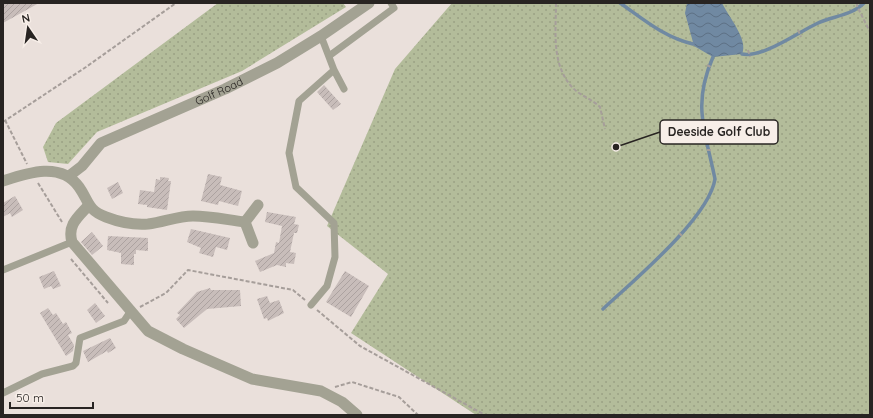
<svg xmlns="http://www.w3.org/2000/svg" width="873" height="418" font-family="Quicksand,sans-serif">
  <defs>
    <pattern id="green-dots" width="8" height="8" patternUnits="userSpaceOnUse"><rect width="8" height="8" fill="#b3bc9a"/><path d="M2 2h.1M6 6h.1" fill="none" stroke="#9aa184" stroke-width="1.8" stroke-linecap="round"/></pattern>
    <pattern id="water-waves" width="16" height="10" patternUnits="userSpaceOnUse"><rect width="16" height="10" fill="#7089a2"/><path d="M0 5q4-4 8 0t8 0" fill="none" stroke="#5c7084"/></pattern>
    <pattern id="building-hatch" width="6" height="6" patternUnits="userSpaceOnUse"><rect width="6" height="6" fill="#c8bdba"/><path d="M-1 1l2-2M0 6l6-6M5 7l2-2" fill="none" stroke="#aca2a0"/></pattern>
  </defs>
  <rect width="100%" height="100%" fill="#eae0db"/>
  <path fill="url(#green-dots)" d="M218,3H343L346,7L242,71L97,132L68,164L48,162L43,147L56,123Z
    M452,3H870V415H476L351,333L388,274L327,226L395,69Z"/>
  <path fill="url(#water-waves)" d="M687,3H722C728,16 749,40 742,54L713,57L694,46L685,13Z"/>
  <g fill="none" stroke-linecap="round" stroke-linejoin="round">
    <path stroke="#7089a2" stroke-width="3.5" d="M620,3C643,19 665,38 693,44
      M742,54C763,58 797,33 816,24C832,16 851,16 864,3
      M603,309C633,281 709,218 715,179C705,130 692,105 713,57"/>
  </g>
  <path fill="url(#building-hatch)" d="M3,3H39L3,23Z
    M324,85L341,104L333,110L317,92Z
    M208,174L222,177L220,185L242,191L238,206L219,201L218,205L201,201Z
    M160,177L169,178L168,181H171L167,210L147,207V205L138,204L140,190L154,192L156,179L160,180Z
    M118,182L123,193L112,199L107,188Z
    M15,196L23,210L12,217L10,213L3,217V203Z
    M267,212L296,217L294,224L299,225L297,233H294L290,252L296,253L294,264L286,263V267L277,265L260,272L255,261L274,253L276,242L279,243L282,226L265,222Z
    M191,229L230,238L227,250L216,247L213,257L199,253L201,248L187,242Z
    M92,232L103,246L92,255L81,242Z
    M108,236L148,238V251L136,250V254H134V265L121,264V253L107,250Z
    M54,271L61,286L53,289L51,286L44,289L39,277Z
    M345,271L369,286L351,317L326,302Z
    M210,288L211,290H240L241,306L207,309L184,328L176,319L180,315L177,313L197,292Z
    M267,296L270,303L279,300L284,313L268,321L267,318L264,319L257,299Z
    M95,303L105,316L96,323L87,310Z
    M48,308L53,315L56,313L63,324L66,322L72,333L68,335L74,345L73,351L66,356L40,313Z
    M110,338L116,348L108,353L107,351L88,362L83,351Z"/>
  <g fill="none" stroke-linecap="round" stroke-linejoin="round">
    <path stroke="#a69e9a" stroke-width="2" stroke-dasharray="4 2" stroke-linecap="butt" d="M556,3C556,31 551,64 572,87C580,96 592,99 600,107L605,129
      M857,3V6L870,32
      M798,30L801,37
      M748,50L750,57
      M707,65L711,67
      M5,120L27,164
      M3,122L86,67L176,3
      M707,150H711
      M38,183L62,222
      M679,233L682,236
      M71,259L108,303
      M140,307L166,293L188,270L293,290L305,300
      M317,310L360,346L485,415
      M335,387L352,382L399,397L418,415"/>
    <path stroke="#a3a293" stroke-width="7" d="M321,36L334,70L344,89
      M329,56L394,8L391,3
      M3,270L72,242
      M311,305L327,286L335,257L334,223L296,187L289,153L299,101L334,70
      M3,393L42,374L73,366L76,363L80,338L124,321L130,312"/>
    <g stroke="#a3a293" stroke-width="11">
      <path id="s1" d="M69,176L82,166L101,143L225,89L277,63L321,36L369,3"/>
      <path d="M3,181C27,173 61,161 79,187C89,201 87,210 106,217C119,222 135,225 148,224C164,222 178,216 193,216C211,216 228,220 245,222"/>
      <path d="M88,206C78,217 67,225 72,242L148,331L183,349L252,379L321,391L342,402L357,415"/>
      <path d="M253,243L245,222L258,205"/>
    </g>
  </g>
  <g text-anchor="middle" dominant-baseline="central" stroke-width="4" stroke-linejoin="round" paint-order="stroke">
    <g font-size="11" fill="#282422" stroke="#f7eee8">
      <text stroke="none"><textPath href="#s1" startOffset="175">Golf Road</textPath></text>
    </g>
  </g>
  <path fill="none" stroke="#282422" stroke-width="1.5" d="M616 147L660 132"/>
  <circle fill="#282422" stroke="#f7eee8" stroke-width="1.5" cx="616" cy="147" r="4"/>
  <rect fill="#f7eee8" stroke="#282422" stroke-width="1.5" x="660" y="120" width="118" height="24" rx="4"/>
  <g font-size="12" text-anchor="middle" font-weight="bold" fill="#282422">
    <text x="719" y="136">Deeside Golf Club</text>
  </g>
  <rect width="873" height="418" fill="none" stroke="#282422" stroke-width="8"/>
  <g transform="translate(28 28) rotate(347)" stroke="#f7eee8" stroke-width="3" paint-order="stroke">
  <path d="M0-3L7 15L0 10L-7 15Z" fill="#282422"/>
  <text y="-6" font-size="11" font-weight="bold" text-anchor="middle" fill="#282422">N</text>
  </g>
  <path d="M10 402v6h83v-6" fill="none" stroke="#282422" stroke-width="2"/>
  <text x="16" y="402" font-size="12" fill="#282422" stroke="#f7eee8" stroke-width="3" paint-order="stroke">50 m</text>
</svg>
